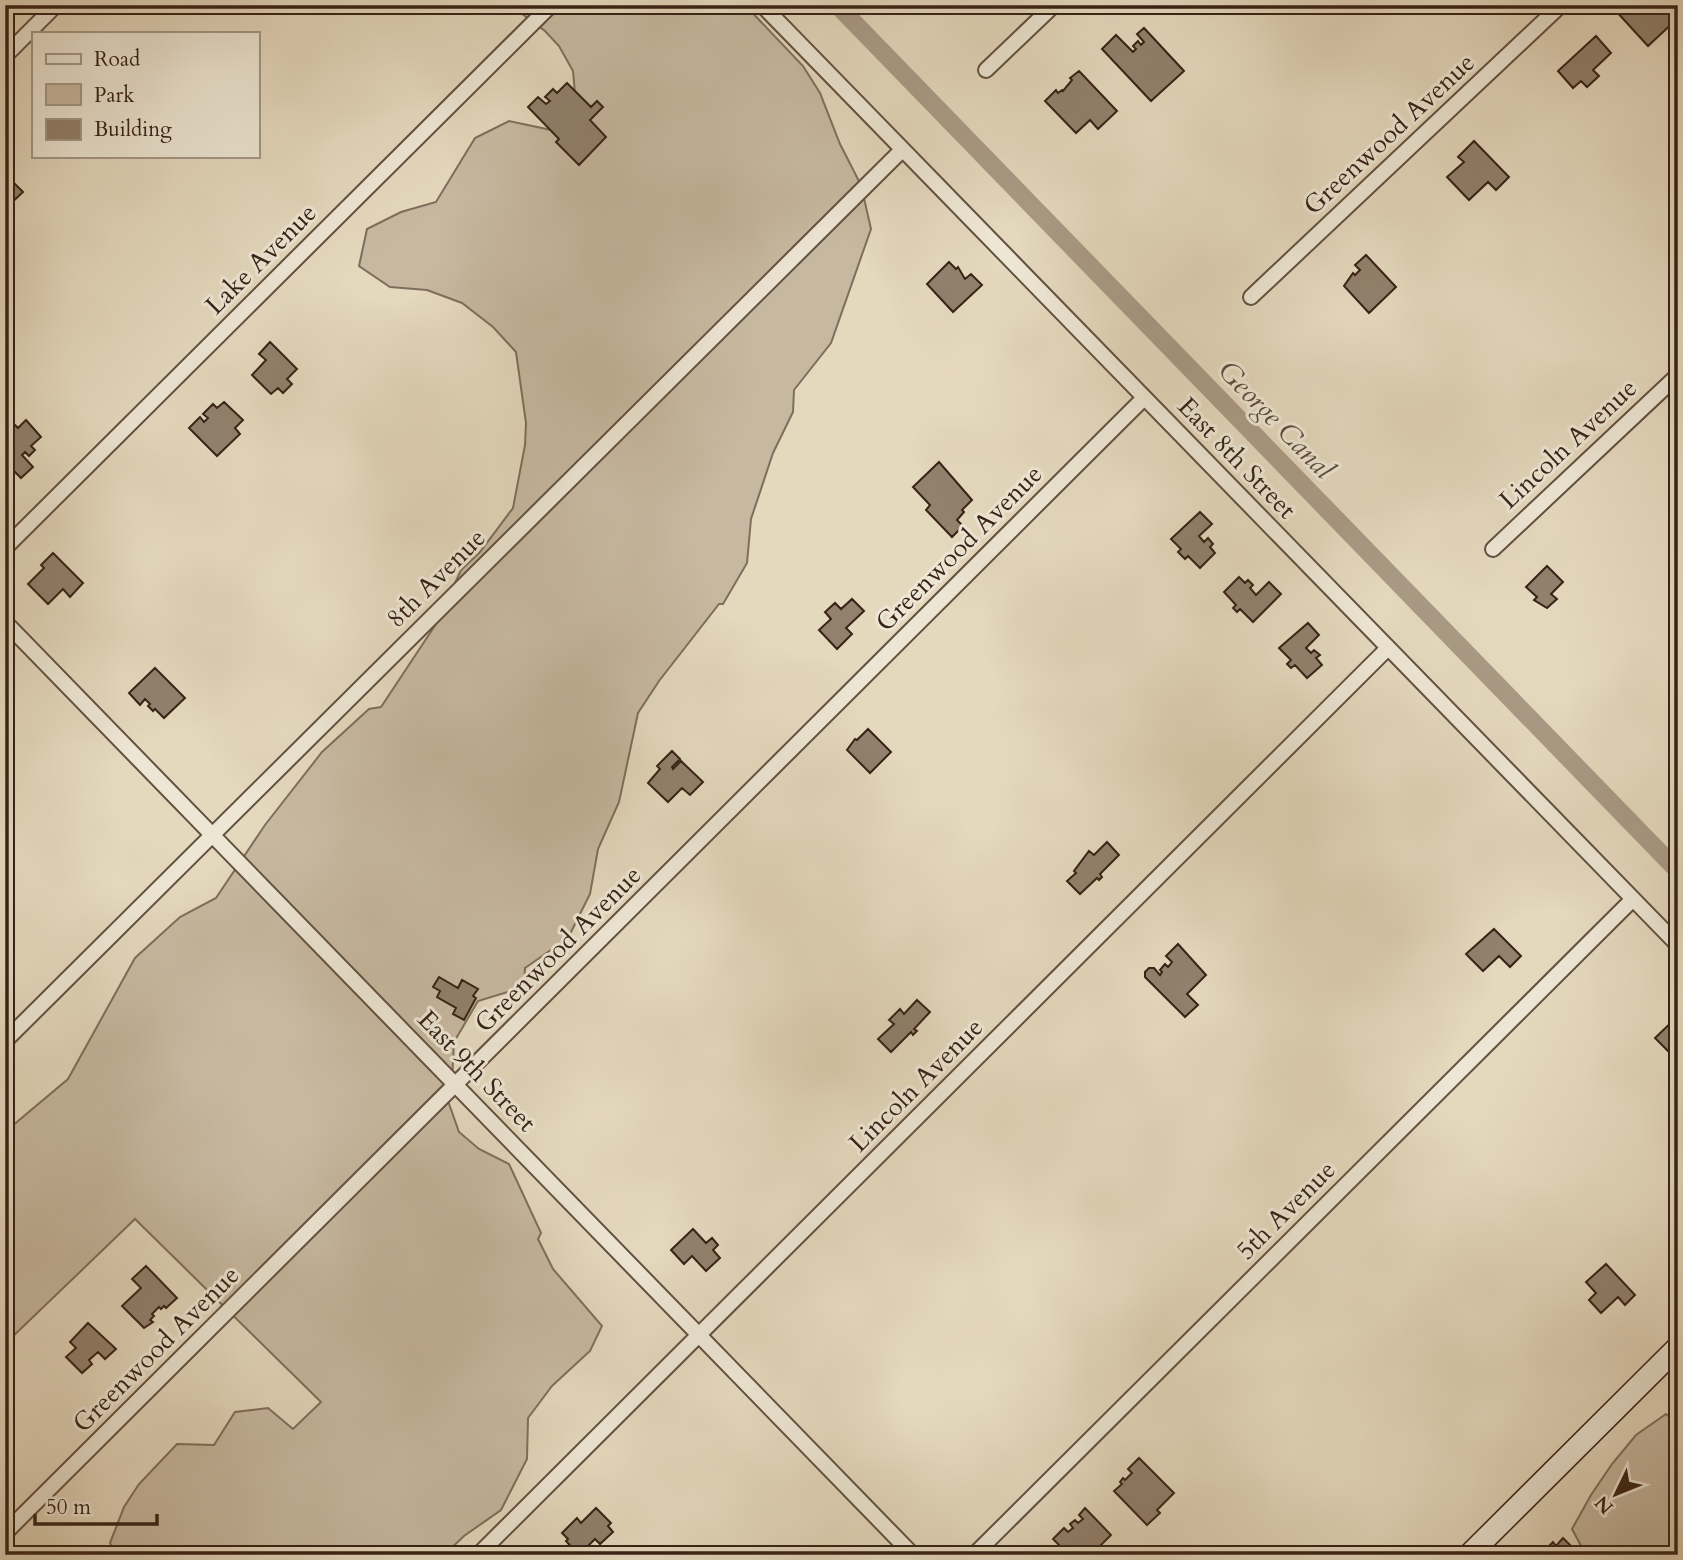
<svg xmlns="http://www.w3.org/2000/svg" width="1683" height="1560" font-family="Cardo,serif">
  <rect width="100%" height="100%" fill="#e4d8bd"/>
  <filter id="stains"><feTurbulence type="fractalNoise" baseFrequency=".00286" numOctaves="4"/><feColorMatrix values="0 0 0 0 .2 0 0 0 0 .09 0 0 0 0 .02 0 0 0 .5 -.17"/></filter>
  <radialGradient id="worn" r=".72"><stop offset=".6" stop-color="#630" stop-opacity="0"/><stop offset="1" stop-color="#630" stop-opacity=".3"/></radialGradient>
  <path fill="#c7b9a1" stroke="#7f6e5c" stroke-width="2" d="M510,5H745L803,66L820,93L840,144L861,185L871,229L831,343L794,390L793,412L773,453L751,519L747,563L723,604H719L659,681L638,713L619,802L598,849L590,894L568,938L525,968L524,987L478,1001L454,1042L452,1081L447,1098L459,1132L479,1149L509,1164L541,1233L538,1239L553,1269L602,1326L590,1351L552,1386L528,1418L527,1459L501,1510L464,1536L444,1555H117L110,1543L124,1507L139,1484L177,1444L214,1445L235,1412L268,1408L293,1429L321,1402L135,1219L5,1344V1132L68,1079L135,958L180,917L216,898L265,825L322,752L369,709L381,707L436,624L461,570L480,552L513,508L525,445L526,423L516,352L493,327L462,303L427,290L390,287L359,266L367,229L401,212L436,202L475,138L509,121L556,131L575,94L573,71L559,46L545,31Z
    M1666,1414L1678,1424V1555H1586L1572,1529L1591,1495L1612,1464L1636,1435Z"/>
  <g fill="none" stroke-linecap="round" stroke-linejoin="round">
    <path stroke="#a99a85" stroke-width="18" d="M837,5L1678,871"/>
  </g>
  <path fill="#91816d" stroke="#372217" stroke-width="2" d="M1621,5H1633L1639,11L1642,5H1671L1678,13V18L1648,46L1615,10Z
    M1144,28L1184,71L1151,101L1102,49L1116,35L1133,52L1136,49L1133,46L1138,41L1141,45L1144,42L1137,34Z
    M1596,36L1611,53L1593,70L1599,76L1587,87L1581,81L1573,88L1558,71Z
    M1079,71L1117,111L1098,129L1090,120L1076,133L1045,101L1056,90L1058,93L1062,90L1063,91L1072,80L1070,78Z
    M567,83L591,107L597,101L603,107L590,120L606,137L579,165L556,142L559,139L528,107L538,97L546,104L550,101L545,97L553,89L557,93Z
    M1474,141L1509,177L1496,190L1488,182L1469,200L1447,177L1464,162L1458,157Z
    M5,174L23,192L5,209Z
    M1366,255L1396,287L1369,313L1344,286L1353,273L1355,275L1360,270L1355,265Z
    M949,262L956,269L958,267L965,279L971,274L982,285L953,312L927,284Z
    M270,342L297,369L287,379L292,384L283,393L278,388L271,394L252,375L266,360L259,354Z
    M224,402L243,420L235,428L240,434L217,456L189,428L200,417L204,422L208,418L203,414L213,404L217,408Z
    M26,420L41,437L31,446L35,450L29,456L25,452L22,455L33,467L21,478L5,462V439L9,435L5,429L12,422L18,428Z
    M939,462L972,500L962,510L964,512L957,520L963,526L952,537L926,510L930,505L913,487Z
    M1200,512L1212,524L1199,536L1204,542L1208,538L1213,544L1210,547L1215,553L1200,568L1188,556L1185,559L1178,552L1181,549L1171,539Z
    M53,553L83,583L70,597L63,589L48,604L28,584L44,568L41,565Z
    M1547,566L1563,582L1551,594L1557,599L1547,608L1534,600L1537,597L1526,587Z
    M1239,577L1245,583L1248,580L1253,585L1250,588L1256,595L1269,582L1281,594L1253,622L1240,609L1237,612L1233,608L1236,605L1224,592Z
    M852,599L864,611L846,628L852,634L837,649L819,630L831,619L825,612L835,603L841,609Z
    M1308,623L1319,635L1306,648L1311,653L1314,650L1320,655L1316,658L1322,665L1307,678L1295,665L1291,668L1287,664L1291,660L1279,648Z
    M155,668L185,698L164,718L155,709L153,711L148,706L150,704L145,699L140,705L129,693Z
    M868,729L891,752L870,773L847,750L855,739L857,740Z
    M672,751L680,759L672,767L673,769L681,761L703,782L690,795L682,788L668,802L648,783L660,769L657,766Z
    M1107,842L1119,855L1100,874L1102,877L1099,880L1097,878L1080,894L1067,881L1076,873L1074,871L1089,851L1094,855Z
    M1494,929L1521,956L1510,967L1499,956L1483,971L1466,954Z
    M1178,944L1206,975L1187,994L1198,1005L1185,1017L1145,977V972L1149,968H1154L1160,975L1162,972L1160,970L1165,964L1168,967L1172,962L1166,956Z
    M439,977L458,988L462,980L478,989L473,996L476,998L464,1020L453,1014L456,1008L437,997L440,991L433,987Z
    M917,1000L930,1012L914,1029L917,1031L913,1035L911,1032L891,1052L878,1039L894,1024L889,1020L900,1009L904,1014Z
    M1678,1016V1061L1655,1038Z
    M693,1229L706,1243L712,1238L718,1245L713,1250L720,1258L706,1271L692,1256L684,1264L671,1250Z
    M1606,1264L1635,1295L1625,1305L1618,1297L1601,1313L1589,1300L1596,1293L1586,1282Z
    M146,1266L177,1298L166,1308L164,1306L161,1309L159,1307L152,1314L154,1316L150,1320L153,1322L144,1328L122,1306L141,1288L132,1279Z
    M88,1323L116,1349L105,1359L98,1352L89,1360L92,1364L82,1373L66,1357L76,1348L70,1342Z
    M1139,1458L1174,1493L1157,1510L1160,1513L1147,1525L1114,1491L1122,1484L1120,1482L1123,1478L1125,1480L1132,1473L1128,1469Z
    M596,1508L611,1523L608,1526L613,1532L600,1544L595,1539L581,1553L576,1548L574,1550L566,1541L568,1539L562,1533L577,1518L581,1523Z
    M1085,1508L1111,1535L1091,1555H1069L1053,1539L1064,1528L1068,1532L1073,1528L1070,1524L1075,1520L1078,1523L1083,1519L1079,1515Z
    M1563,1538L1580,1555H1547L1550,1551L1547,1548L1553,1542L1556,1546Z"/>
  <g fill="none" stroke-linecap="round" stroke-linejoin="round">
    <defs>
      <path id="street" d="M762,5L1678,945
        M5,56L56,5
        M986,70L1054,5
        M1251,297L1561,5
        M5,548L551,5
        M1493,549L1678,375
        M5,622L913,1555
        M5,1041L902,150
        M5,1533L1144,398
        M478,1555L1388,648
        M974,1555L1632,900"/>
      <path id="secondary" d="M1469,1555L1678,1347"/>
    </defs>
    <use href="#street" stroke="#625040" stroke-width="18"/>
    <use href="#secondary" stroke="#372217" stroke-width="24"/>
    <use href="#street" stroke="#ede6d4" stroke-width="14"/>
    <use href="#secondary" stroke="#ede6d4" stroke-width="21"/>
  </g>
  <g text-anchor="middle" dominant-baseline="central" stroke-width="6" stroke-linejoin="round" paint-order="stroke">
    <g font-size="26" fill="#372217" stroke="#ede6d4">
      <text transform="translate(1389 134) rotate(-43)">Greenwood Avenue</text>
      <text transform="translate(261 259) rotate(-45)">Lake Avenue</text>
      <text transform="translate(1568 444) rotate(-43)">Lincoln Avenue</text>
      <text transform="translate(1237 458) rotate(46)">East 8th Street</text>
      <text transform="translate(959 548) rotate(-45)">Greenwood Avenue</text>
      <text transform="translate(436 578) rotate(-45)">8th Avenue</text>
      <text transform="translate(558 949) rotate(-45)">Greenwood Avenue</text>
      <text transform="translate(477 1071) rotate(46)">East 9th Street</text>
      <text transform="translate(916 1085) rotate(-45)">Lincoln Avenue</text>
      <text transform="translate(1286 1210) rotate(-45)">5th Avenue</text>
      <text transform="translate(156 1349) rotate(-45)">Greenwood Avenue</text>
    </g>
    <g font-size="28" font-style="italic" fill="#5f4c3e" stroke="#ede6d4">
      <text transform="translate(1276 420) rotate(46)">George Canal</text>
    </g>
  </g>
  <rect width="1683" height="1560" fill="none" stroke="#e4d8bd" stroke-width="28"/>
  <rect x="7" y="7" width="1669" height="1546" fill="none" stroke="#372217" stroke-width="3.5"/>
  <rect x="14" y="14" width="1655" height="1532" fill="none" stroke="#372217" stroke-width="2"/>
  <rect x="32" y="32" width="228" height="126" fill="#ede6d4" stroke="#a49888" stroke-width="2"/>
  <rect x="46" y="54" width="35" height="10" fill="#ede6d4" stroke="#a49888" stroke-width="2"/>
  <text x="94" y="66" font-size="21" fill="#372217">Road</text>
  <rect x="46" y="84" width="35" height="21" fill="#c7b9a1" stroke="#a49888" stroke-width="2"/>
  <text x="94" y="102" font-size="21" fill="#372217">Park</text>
  <rect x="46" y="119" width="35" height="21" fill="#91816d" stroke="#a49888" stroke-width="2"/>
  <text x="94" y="136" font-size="21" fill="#372217">Building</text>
  <g transform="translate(1616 1494) rotate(227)" stroke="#ede6d4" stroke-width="5" paint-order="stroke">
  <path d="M0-5L12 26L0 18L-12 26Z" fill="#372217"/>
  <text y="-10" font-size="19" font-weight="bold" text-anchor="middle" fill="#372217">N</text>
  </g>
  <path d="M35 1514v10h122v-10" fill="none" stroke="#372217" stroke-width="3.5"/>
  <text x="46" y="1514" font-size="21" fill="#372217" stroke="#ede6d4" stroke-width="5" paint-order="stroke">50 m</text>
  <rect width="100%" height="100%" filter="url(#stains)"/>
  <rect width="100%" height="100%" fill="url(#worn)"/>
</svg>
